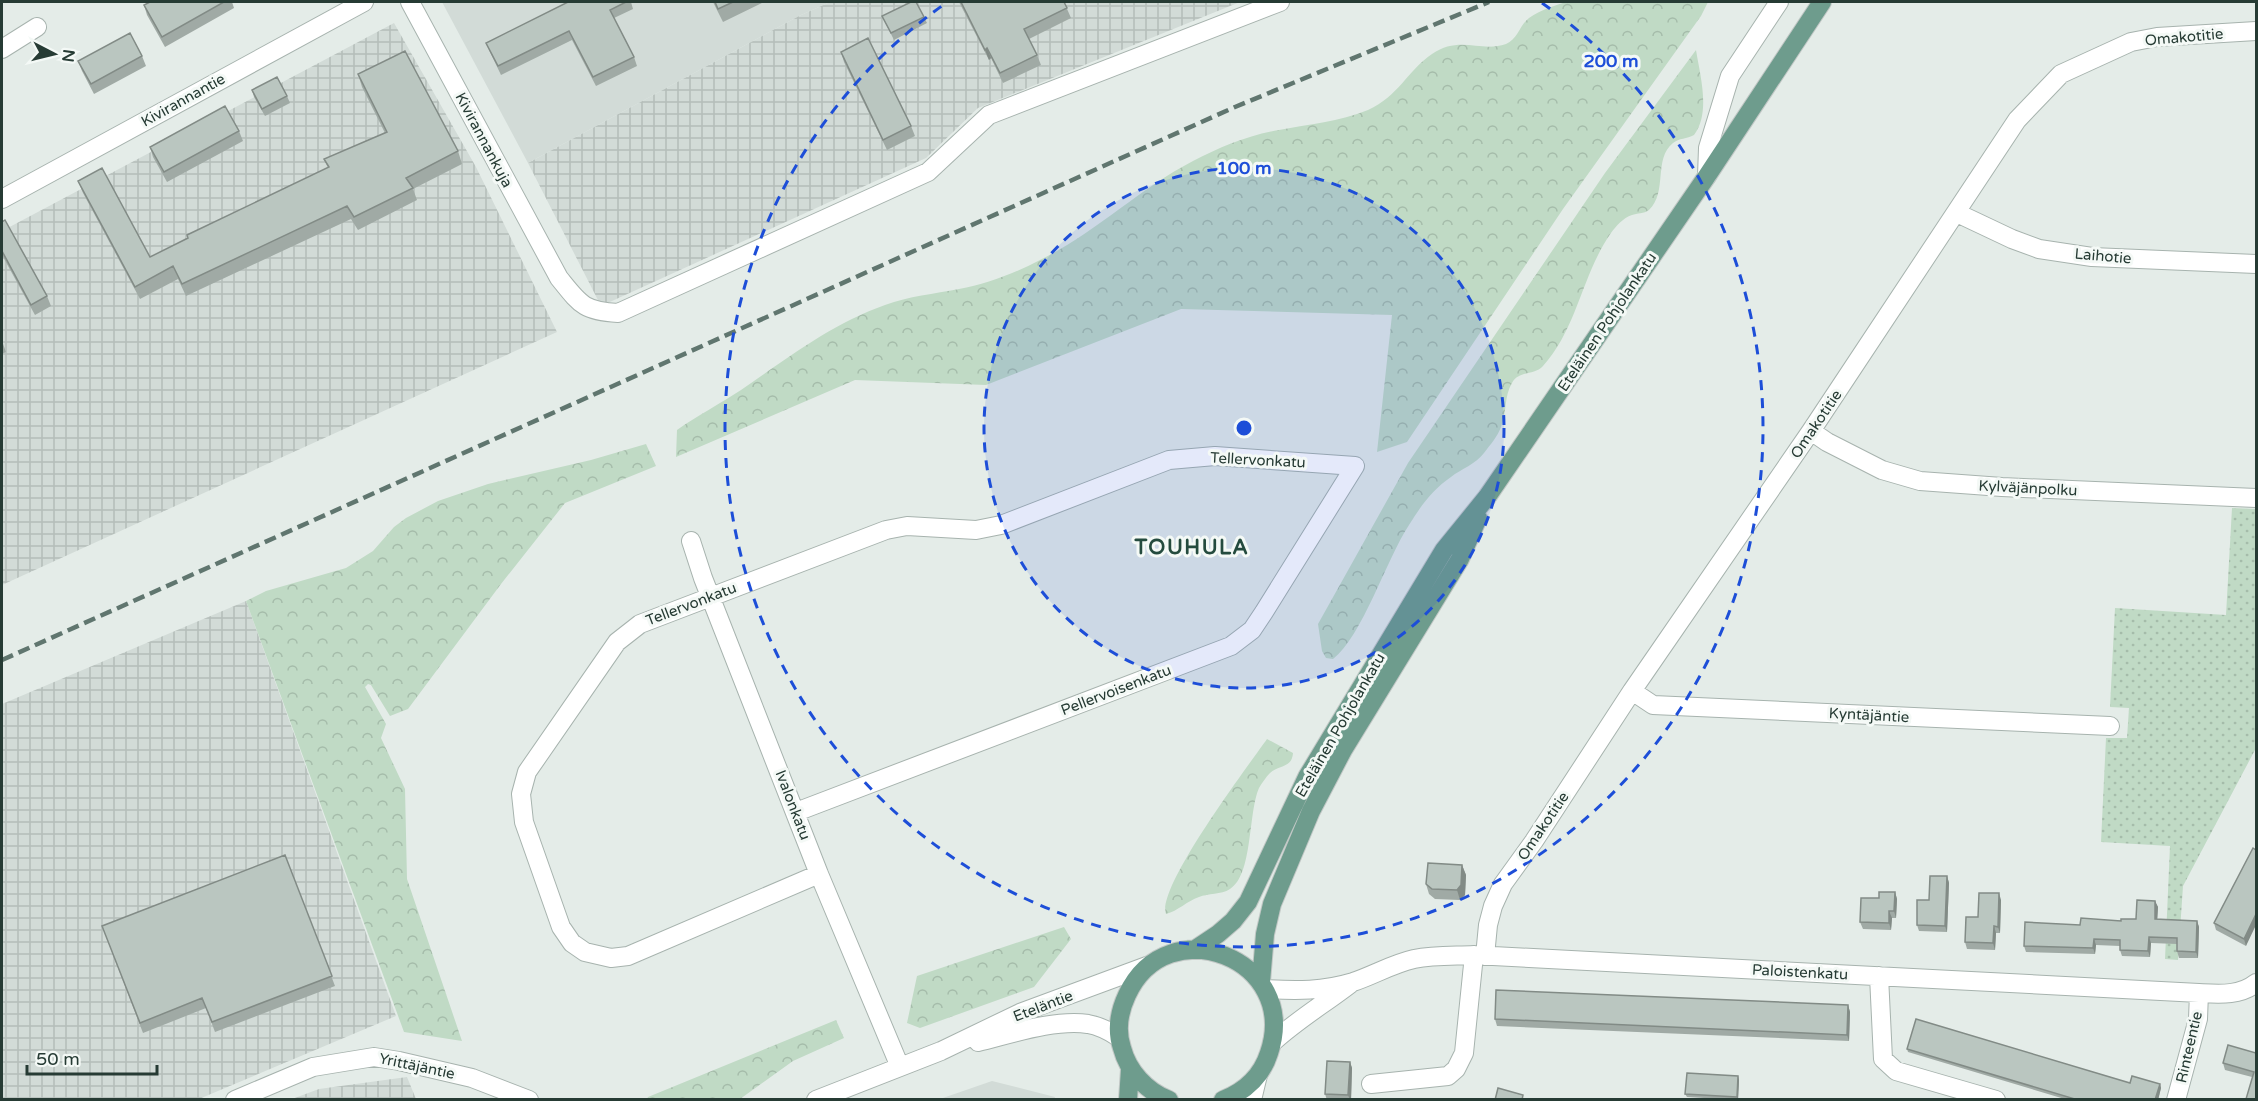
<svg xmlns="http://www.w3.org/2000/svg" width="2258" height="1101" font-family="'Varela Round',sans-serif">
  <defs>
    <pattern id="industrial-grid" width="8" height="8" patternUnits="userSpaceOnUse" patternTransform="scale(1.5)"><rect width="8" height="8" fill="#d2dbd7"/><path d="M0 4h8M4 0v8" fill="none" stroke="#b4bdb9"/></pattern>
    <pattern id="grass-dots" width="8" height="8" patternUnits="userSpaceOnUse" patternTransform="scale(1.5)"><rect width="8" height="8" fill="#c0dac5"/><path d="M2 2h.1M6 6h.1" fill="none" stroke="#a5bcaa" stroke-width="1.8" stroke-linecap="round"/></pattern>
    <pattern id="forest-crowns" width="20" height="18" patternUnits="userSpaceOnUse" patternTransform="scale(1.5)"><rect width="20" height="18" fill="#c0dac5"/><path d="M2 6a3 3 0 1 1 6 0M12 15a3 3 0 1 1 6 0" fill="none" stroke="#a5bcaa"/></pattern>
  </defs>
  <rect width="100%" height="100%" fill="#e4ece8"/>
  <path fill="#d2dbd7" d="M442,2H830L799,16L528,163Z
    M992,1081L1055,1097L1054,1100L940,1099Z"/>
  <path fill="url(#industrial-grid)" d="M830,2H1240L978,108L926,158L601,306L528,163L799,16Z
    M394,23L476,167L557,332L2,585V231Z
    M246,601L396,1016L199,1099L2,1100V704Z
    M407,1077L416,1099H292L319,1089Z"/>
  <path fill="url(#grass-dots)" d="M2232,508L2256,509V748L2183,886L2178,960L2165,959L2170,846L2101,842L2106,738H2127L2129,708L2110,707L2115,608L2226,615Z"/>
  <path fill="url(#forest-crowns)" d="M1566,2H1708L1701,16L1563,209L1407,442L1377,452L1392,315L1181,309L986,385L855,380L676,457L677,430C698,415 720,404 741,390C788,358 831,324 885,305C909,296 934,294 959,289C987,284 1015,273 1040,260C1095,233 1139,189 1193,161C1220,147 1249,135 1279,130C1309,124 1339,122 1368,110C1399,96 1407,71 1432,54C1460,35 1481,53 1506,44C1518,39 1519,26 1529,18C1540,10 1554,6 1566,2Z
    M1696,50C1700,75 1711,113 1694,135C1687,139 1679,138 1673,143C1653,159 1668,192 1649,210C1644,214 1637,213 1632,215C1623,218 1616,226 1611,233C1582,274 1577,329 1543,366C1534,376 1519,370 1512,383C1504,396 1507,412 1501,427C1498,436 1490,445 1484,453C1476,464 1461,469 1451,477C1433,489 1420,507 1409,525C1387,558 1362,637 1333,659L1326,658L1322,651L1318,624L1408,463L1605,173Z
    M646,444L656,466L565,503L501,584L408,709L390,716L371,685L368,684L365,687L386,724L381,738L405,789L407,879L462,1041L404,1032L246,601L266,591L346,568L373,551L394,527L406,518L438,501L488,484L591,460Z
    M1267,739L1293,753C1292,768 1279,765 1270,773C1266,777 1262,783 1259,788C1248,813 1253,875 1230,889C1221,895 1208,893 1199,897C1187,901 1178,911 1166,914C1156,888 1248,766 1267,739Z
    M1064,927L1071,939L1034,987L920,1028L907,1023L917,976Z
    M836,1020L844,1038L793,1061L740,1099H647L648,1097Z"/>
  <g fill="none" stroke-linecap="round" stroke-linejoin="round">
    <defs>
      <path id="minor" d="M410,2L559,278C580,304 583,311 618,313L928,172L989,115L1280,2
        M2,49L37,27
        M1707,176L1708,148L1730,76L1779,2
        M2,199L364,2
        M1957,213L2012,239L2039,249L2092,257L2256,264
        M1811,431L1827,442L1882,470L1920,481L2002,487L2256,498
        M691,541L703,578L819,874L900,1067
        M1632,691L1653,705L2110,726
        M796,812L1231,646L1252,630L1264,612L1355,466L1215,456L1169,460L1001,525L976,530L907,526L886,530L640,624L617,642L527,772L521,794L524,822L561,927L572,943L585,952L611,958L628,956L819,874
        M1485,956L1488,925L1493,906L1503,884L1534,841L1632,691L1811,431L2017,120L2061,74L2131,42L2157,37L2256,31
        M1879,976L1883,1059L1896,1071L1996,1100
        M1266,989C1297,991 1323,991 1353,982C1374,975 1392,964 1414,959C1434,955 1454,956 1474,955L2199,993C2219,994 2240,996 2256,983
        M978,1042C1011,1034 1055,1019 1088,1024C1099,1026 1109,1031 1118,1037
        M1273,1042C1297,1020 1324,1004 1350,984
        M1371,1084L1448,1076L1456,1069L1464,1053L1474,955
        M235,1100L313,1067L374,1057L399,1061L472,1078L529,1100
        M816,1100L941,1051L1020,1013L1147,966
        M1252,1100L1258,1075
        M2176,1100L2198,1019L2199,993"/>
      <path id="major" d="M1194,950L1218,934L1233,921L1248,902L1307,777L1444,550L1487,497L1707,176L1822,2
        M1261,982L1265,934L1272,904L1311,811L1343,750L1460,559L1478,518
        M1128,1100L1130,1069
        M1169,1100C1146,1091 1128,1071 1122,1048C1116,1030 1119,1012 1127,995C1167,907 1301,959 1269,1053C1262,1075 1246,1091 1223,1100"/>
    </defs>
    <use href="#minor" stroke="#a7b3ae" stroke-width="20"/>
    <use href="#major" stroke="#c2c8c6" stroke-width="20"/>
    <use href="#minor" stroke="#fff" stroke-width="18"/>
    <use href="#major" stroke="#6e9c8d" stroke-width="18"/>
    <path stroke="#60766f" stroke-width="4.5" stroke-dasharray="12 6" stroke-linecap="butt" d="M2,660L1235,107L1489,2"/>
  </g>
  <path fill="#a0aaa5" d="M150,2H232L234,8L165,47L147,15L144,5Z
    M568,2H631L633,9L614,18L634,57L637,66L596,86L572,40L501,75L490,52L486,43Z
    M713,2H764L723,22Z
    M959,2H1064L1071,18L1029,39L1037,55L1041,65L1003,83L991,58L989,60Z
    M882,16L924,17L927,23L894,40Z
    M841,52L911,126L915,136L887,150L844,62Z
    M142,56L146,66L94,94L82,71L78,61Z
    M358,74L458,151L462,164L413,189L417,200L358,230L351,219L186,296L178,279L140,299L83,193L78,181L150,257L328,168L324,159L385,133L362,87Z
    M252,90L287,96L290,103L265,116L254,97Z
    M239,131L243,141L167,182L153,157L150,147Z
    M2,222L47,296L51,306L35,315L2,255Z
    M2,341L6,352L2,354Z
    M2256,850L2246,946L2216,930L2214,923Z
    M285,855L335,986L215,1032L206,1008L143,1033L102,926Z
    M1462,865L1466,875L1465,895L1460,900L1435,899L1429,894L1426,884Z
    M1947,876L1949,883L1947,932L1919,931L1917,925L1929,900Z
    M1895,892L1897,899L1896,918H1892L1891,930L1863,929L1860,922L1879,898Z
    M2001,900L2000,933H1996L1995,950L1967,949L1965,942L1978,917Z
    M2155,901L2158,907L2157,919L2197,921L2199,927L2198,958H2179L2177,951V944L2151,943L2150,957L2122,956L2120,950V946L2096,945L2095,954L2026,952L2024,946L2080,925L2136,919Z
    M1848,1005L1850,1012L1849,1041L1497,1026L1495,1019Z
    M1907,1049L2130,1083L2160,1084L2161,1088L2158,1100H2068L1908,1052Z
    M2256,1053V1100L2252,1077L2225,1070L2223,1063Z
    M1350,1062L1352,1068L1351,1100H1327L1325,1094Z
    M1738,1076L1739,1080L1738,1100L1687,1097L1685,1094Z"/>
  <path fill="#828b86" d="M987,48L991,58L989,60L985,50Z
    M1462,865L1466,875L1465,895L1460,900L1457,890Z
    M1947,876L1949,883L1947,932L1945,926Z
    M1895,892L1897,899L1896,918L1894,911Z
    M1999,893L2001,900L2000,933L1998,927Z
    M2155,901L2158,907L2157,925L2155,919Z
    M1889,911L1892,918L1891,930L1889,923Z
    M2256,914V925L2246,946L2244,939Z
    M2197,921L2199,927L2198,958L2196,952Z
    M1994,926L1996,933L1995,950L1993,943Z
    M2149,937L2151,943L2150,957L2148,951Z
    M2094,939L2096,945L2095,954L2093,948Z
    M1848,1005L1850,1012L1849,1041L1847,1035Z
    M1350,1062L1352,1068L1351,1100H1350L1348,1095Z
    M1738,1076L1739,1080L1738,1100L1737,1097Z
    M2160,1084L2161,1088L2158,1100H2155Z"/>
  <path fill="#bac6c0" stroke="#828b86" stroke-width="1.5" d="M150,2H224L162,37L144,5Z
    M568,2H626L610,10L634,57L593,77L569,31L498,66L486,43Z
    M715,2H733L718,9Z
    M911,2H916L924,17L891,33L882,16Z
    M961,2H1064L1067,8L1024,29L1037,55L1000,73L987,48L985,50Z
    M130,33L142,56L91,84L78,61Z
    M868,38L911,126L883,140L841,52Z
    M405,51L458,151L406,178L413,188L354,217L347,206L182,284L173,266L135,287L78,181L102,168L150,257L188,238L187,235L329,167L324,159L387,132L358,74Z
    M277,77L287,96L262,109L252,90Z
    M225,106L239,131L164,172L150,147Z
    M5,220L47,296L31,305L2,251V222Z
    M2253,848L2256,850V849V914L2244,939L2214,923Z
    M285,855L332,976L212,1022L202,998L140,1023L102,926Z
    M1428,863L1462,865L1461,885L1457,890L1432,889L1426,884Z
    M1930,876H1947L1945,926L1917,925V900H1929Z
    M1879,892H1895L1894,911H1889V923L1860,922L1861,898H1879Z
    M1979,893H1999L1998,927L1994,926L1993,943L1965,942L1966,917H1978Z
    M2137,900L2155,901V919L2197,921L2196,952L2177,951V938L2149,937L2148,951L2120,950V940L2094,939L2093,948L2024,946L2025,922L2080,925L2081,918L2121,921V919H2136Z
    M1496,990L1848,1005L1847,1035L1495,1019Z
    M1916,1019L2130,1083L2132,1076L2160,1084L2155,1100H2078L1907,1049Z
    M2228,1045L2256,1053V1100L2246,1099L2254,1072L2223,1063Z
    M1327,1061L1350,1062L1348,1095L1325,1094Z
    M1687,1073L1738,1076L1737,1097L1685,1094Z
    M1498,1088L1523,1095L1522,1100H1495Z"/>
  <circle cx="1244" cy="428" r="260" fill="#1d4ed8" fill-opacity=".12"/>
  <g fill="none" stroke="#1d4ed8" stroke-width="3" stroke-dasharray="10 8">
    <circle cx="1244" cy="428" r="260"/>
    <path d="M1542 3A519 519 0 1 1 946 3"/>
  </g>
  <g text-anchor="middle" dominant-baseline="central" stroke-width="6" stroke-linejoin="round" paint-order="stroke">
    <g font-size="15" fill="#263b34" stroke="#f4f9f6">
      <text transform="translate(2184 37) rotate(-5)">Omakotitie</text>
      <text transform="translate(183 100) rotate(-29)">Kivirannantie</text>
      <text transform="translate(484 140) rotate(62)">Kivirannankuja</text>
      <text transform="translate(2103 256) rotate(5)">Laihotie</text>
      <text transform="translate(1607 322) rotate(-56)">Eteläinen Pohjolankatu</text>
      <text transform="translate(1816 424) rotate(-56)">Omakotitie</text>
      <text transform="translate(1258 460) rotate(3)">Tellervonkatu</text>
      <text transform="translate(2028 488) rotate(3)">Kylväjänpolku</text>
      <text transform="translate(691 604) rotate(-21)">Tellervonkatu</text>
      <text transform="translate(1116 690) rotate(-21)">Pellervoisenkatu</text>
      <text transform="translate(1869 715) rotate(3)">Kyntäjäntie</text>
      <text transform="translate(1340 725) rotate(-60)">Eteläinen Pohjolankatu</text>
      <text transform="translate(793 805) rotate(69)">Ivalonkatu</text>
      <text transform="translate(1543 826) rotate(-56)">Omakotitie</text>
      <text transform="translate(1800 972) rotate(3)">Paloistenkatu</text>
      <text transform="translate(1043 1006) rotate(-21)">Eteläntie</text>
      <text transform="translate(2189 1047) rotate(-77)">Rinteentie</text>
      <text transform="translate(417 1066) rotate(12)">Yrittäjäntie</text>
    </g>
    <g font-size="21" font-weight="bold" letter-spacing="1.5" fill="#244b3e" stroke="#f4f9f6">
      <text x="1192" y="547">TOUHULA</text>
    </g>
  </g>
  <circle cx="1244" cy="428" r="9" fill="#1d4ed8" stroke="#f4f9f6" stroke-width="3"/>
  <g font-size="18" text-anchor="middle" font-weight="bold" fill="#1d4ed8" stroke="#f4f9f6" stroke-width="6" stroke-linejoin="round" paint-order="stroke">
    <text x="1611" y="67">200 m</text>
    <text x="1244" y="174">100 m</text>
  </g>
  <rect width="2258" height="1101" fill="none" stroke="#263b34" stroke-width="6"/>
  <g transform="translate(54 54) rotate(97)" stroke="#f4f9f6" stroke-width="4.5" paint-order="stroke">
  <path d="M0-4.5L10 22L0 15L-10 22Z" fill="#263b34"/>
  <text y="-9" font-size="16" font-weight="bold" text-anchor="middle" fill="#263b34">N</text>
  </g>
  <path d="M27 1065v9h130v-9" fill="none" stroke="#263b34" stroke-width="3"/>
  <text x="36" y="1065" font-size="18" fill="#263b34" stroke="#f4f9f6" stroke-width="4.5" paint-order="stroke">50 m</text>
</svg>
